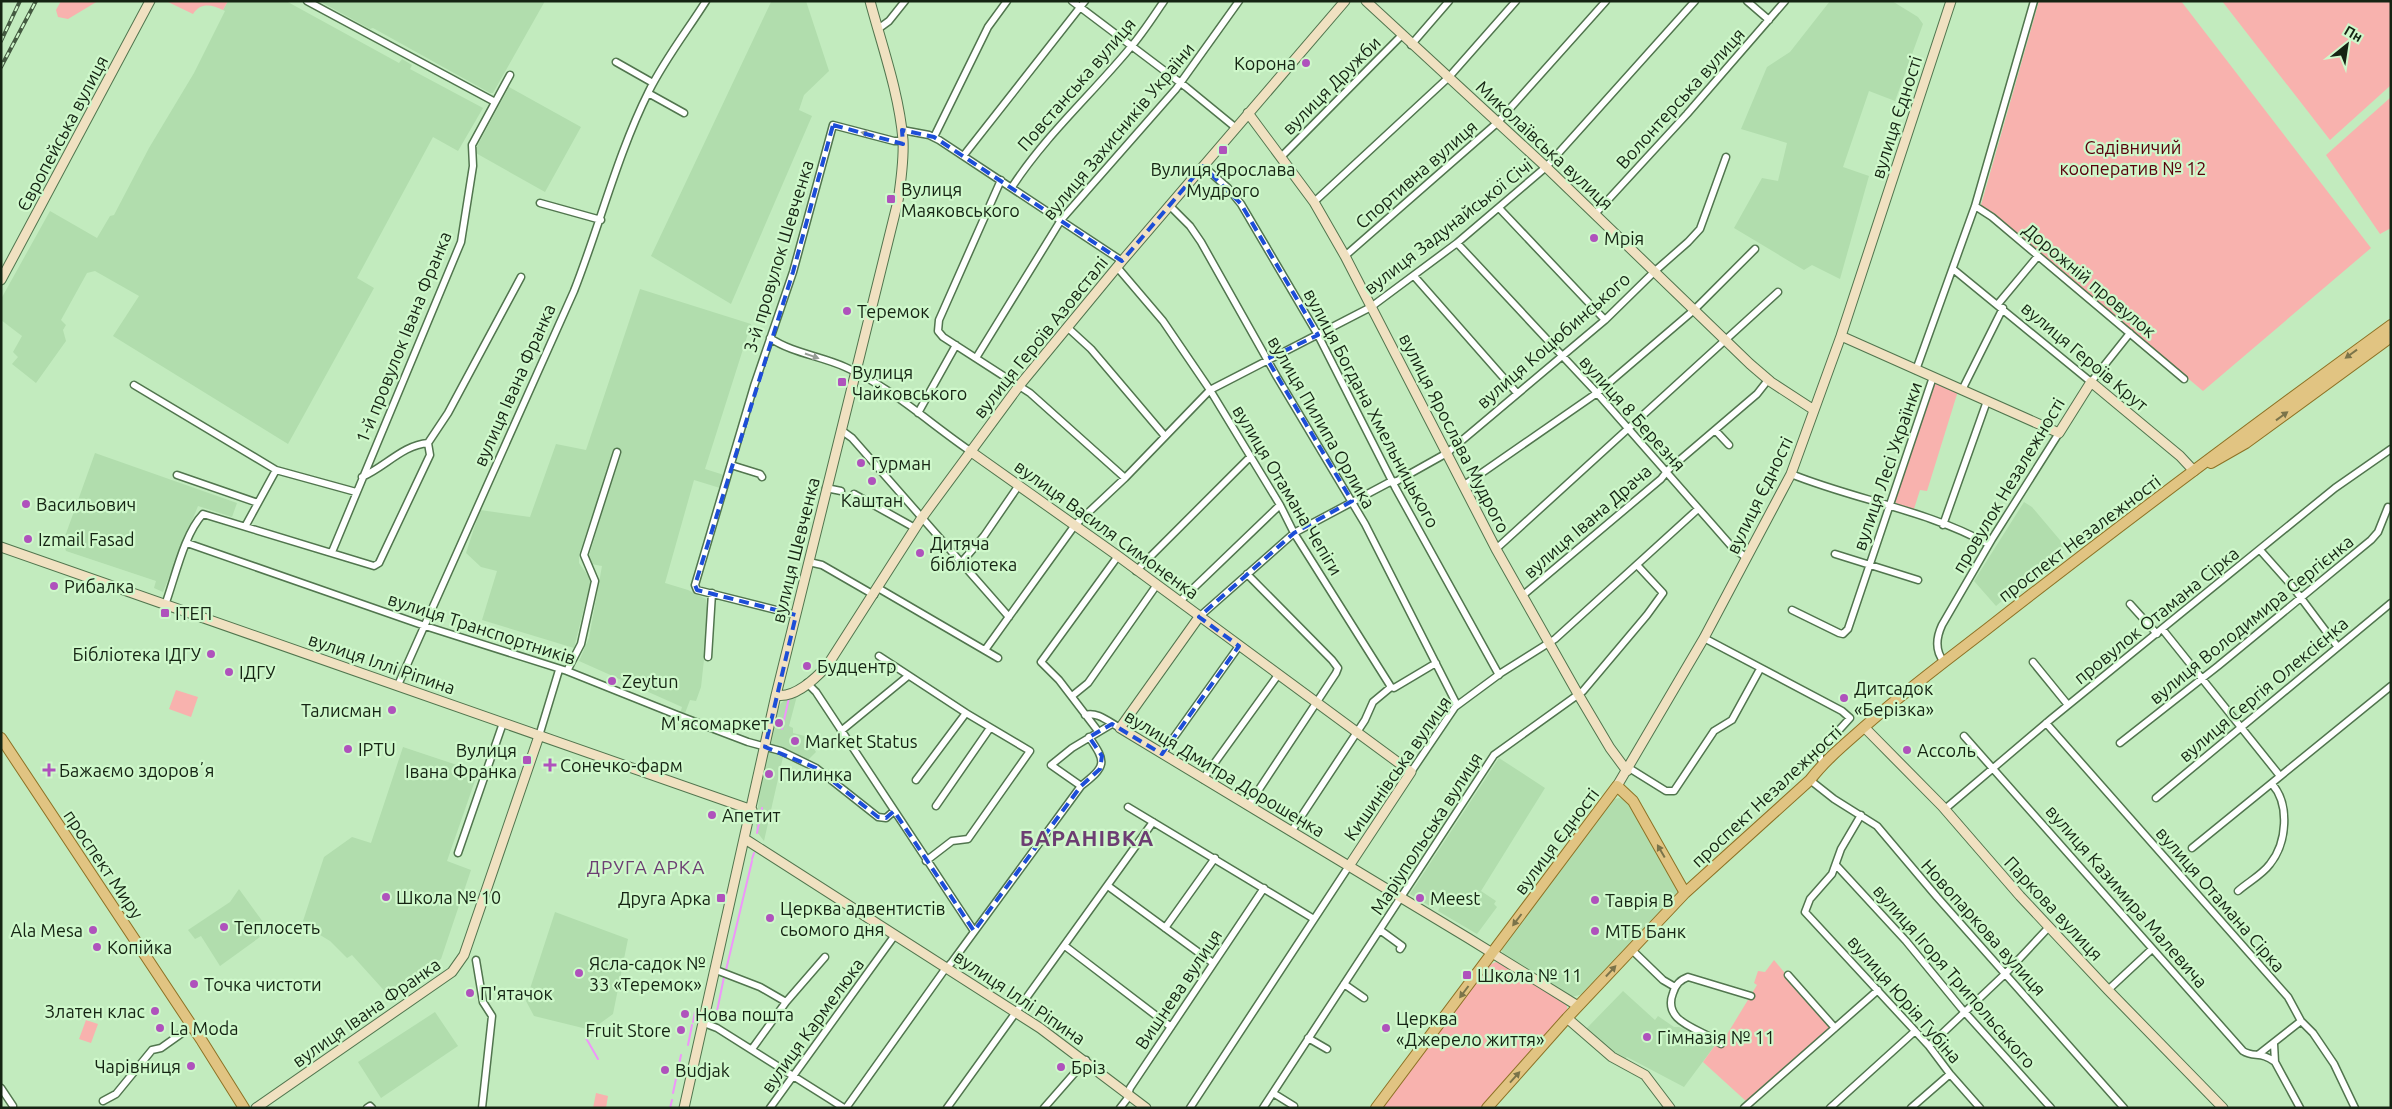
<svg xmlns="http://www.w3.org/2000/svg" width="2392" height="1109" font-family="Ubuntu,sans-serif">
  <rect width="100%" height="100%" fill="#c2ebbe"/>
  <path fill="#b1ddad" d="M228,1H286L399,63L402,59L412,65L410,69L483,108L458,151L433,137L357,278L374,288L288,444L113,336L139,296L95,271L87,273L61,320L66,325L63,330L66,341L36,383L12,364L18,357L13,352L22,336L1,320V299L50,211L97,238L110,216L114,215L149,148L194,73L225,11L223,10Z
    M319,1H545L493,93H490L373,28L370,29Z
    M806,1L829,71L804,95L799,110L812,116L731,304L651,256L771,2Z
    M1830,1H1892L1918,17L1923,24L1895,101L1869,91L1843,167L1869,176L1840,279L1812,265L1804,270L1734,228L1762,178L1778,181L1787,143L1741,129L1767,67L1790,52Z
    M509,87L581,127L545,192L474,152Z
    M640,289L751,324L705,469L724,475L720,488L694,480L665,583L688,590L706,599L708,623L701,687L696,701L690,700L684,716L680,714L682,707L579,661L589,638L602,566L591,564L588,559L619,457L612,456L579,555V563L591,580L574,648L482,620L497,571L481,567L466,553L480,510L530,517L556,444L586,450Z
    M95,453L237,503L232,517L198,506L163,592L154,588L156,581L66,551L63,542Z
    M2024,502L2032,507L2065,546L1996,606L1974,581Z
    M798,692L789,726L793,728V733L805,736L816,752L808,760L787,751L783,757L764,841L757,832L756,823L760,790L777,712L781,703Z
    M403,747L478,772L447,861L471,870L441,959L389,996L352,955L347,958L330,941L302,924L324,857L352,837L371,843Z
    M1499,758L1545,788L1481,891L1496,901L1494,904L1497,907L1477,934L1438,911L1441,905L1437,902L1433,908L1410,894Z
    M1620,798L1629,803L1679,893L1584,994L1571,997L1551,985L1548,977L1539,970L1529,971L1503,954L1501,948L1613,799Z
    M239,889L263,922L254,928L260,937L220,966L201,936L195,939L188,930L230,902Z
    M555,912L628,939L613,1014L591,1030L534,1016L526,1001Z
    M1623,991L1655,1020L1658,1016L1674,1027H1679L1716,1044L1684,1087L1627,1057L1624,1059L1617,1056L1586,1029Z
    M435,1012L458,1046L381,1098L358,1062Z"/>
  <path fill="#f8b2ae" d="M61,1H98L68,19L58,17L56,10Z
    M166,1H228L223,10C212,5 201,2 193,14Z
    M2039,1H2181L2371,248L2203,391L1981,205Z
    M2222,1H2391V85L2330,140Z
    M2391,97V228L2380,234L2326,155Z
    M1933,381L1958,391L1927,491L1920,490L1913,512L1898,506L1894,500Z
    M176,690L198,697L191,717L169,709Z
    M1774,960L1830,1028L1747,1102L1703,1062L1716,1044L1720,1046L1757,985L1754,983L1758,971L1765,972Z
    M1496,962L1501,964L1562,1001L1567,1006V1012L1483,1108H1379L1487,966Z
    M86,1020L98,1024L91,1043L79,1039Z
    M596,1093L608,1096L606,1108H593Z"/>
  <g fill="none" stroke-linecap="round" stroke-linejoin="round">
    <path stroke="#ee96f9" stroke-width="2" d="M782,729L789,698
      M757,833L762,808
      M752,859L754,853
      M726,970L752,861
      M693,1022L695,1012
      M714,1026L724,977
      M586,1038L598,1059
      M688,1045L692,1025
      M673,1093L681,1055
      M670,1108L672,1100"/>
    <defs>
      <path id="street" d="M307,1L495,102
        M1072,1L1186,87L1236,128
        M1747,1L1769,20
        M878,29L889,21L905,1
        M1411,45L1449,1
        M616,62L653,83
        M648,93L684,113
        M902,130L929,135L939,140L1122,261
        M934,137L988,27L1007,1
        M964,155L1085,1
        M1282,156L1401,36
        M1203,166L1228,188L1241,204L1318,335L1395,487L1499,675
        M1001,180L939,320L938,331L943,337L1030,393L1125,478
        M1012,187C1046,135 1091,95 1130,48C1143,33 1153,17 1164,1
        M1314,202L1449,77L1516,1
        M540,203L601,220
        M1169,205L1190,226L1201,242L1277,377L1365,524L1457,705
        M1975,206L1992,217L2184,379
        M1499,208L1605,320
        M1595,214L1687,114L1785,1
        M1457,243L1597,393L1733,548L1747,558
        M1345,256L1497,123L1606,1
        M1117,267L1163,321L1210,390L1280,505L1294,533L1391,687
        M1953,269L2091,382L2130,333
        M1414,276L1517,393
        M1998,304L2038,256
        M1067,327L1091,349L1164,435
        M770,338C792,353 821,356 845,367C891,387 929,423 970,451
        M976,358L1061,220L1176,89L1239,1
        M1916,370L1975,206L2034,1
        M134,385L276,470L356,492
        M1962,390L2003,308
        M918,413L956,345
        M841,430L852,438L1009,617
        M1715,430L1729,445
        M428,443L448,413L521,277
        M731,465L760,474L762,477
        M1791,474C1855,500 1927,510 1988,544
        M177,475L258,503
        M362,477C385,467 403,445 428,443
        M1463,486L1597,393L1694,310L1755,249
        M826,488L841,491
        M854,494L915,528
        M246,525L276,470
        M1943,525L1987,401
        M187,543L425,626L567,671L677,715L748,742L781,751L816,768L878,817L886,818L894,811
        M1496,549L1778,292
        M2260,550L2292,586L2337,646
        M332,552L461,242L473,166L472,145L510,75
        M1835,554L1918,580
        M809,562L822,565L874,595
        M961,563L984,536L1019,485
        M1136,571L1250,457
        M1247,574L1332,660L1338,668L1336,673L1248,806
        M878,588L998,658
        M1522,596L1661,479L1668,470L1757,394L1768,380
        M1179,602L1280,505
        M2130,604L2157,634
        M165,605C175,578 184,534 203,514L374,566L379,563L430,455L428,443
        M1792,610L1839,633L1843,634L1848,629L1933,377
        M796,615L697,590L695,585L754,386L793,272L833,125L894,141H903
        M1199,617L1294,533L1388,483L1397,481L1447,453L1605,320L1655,271L1688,242L1700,229L1726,157
        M2163,630L2280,776
        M1704,638L1842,711L1850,718L1820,751V758L1824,764
        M985,650L1075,525L1125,478L1210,390L1371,307L1457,243L1546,167L1695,1
        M879,656L966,713L1030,751L968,839L952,841L926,861
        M708,657L712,593
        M1944,662C1935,651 1936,638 1942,625L1992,539L2059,433
        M2033,662L2068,705
        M567,671L581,644L595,581L584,555L617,452
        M807,683L816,692L974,931
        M398,685L574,291C600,225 617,155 649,91C665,59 687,31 706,1
        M1072,696L1088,683L1156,586
        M1085,715C1097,711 1109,722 1120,728
        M2046,723L2288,997L2301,1021L2313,1033L2334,1064L2355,1108
        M841,731L908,676
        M1098,731L1059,680L1041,662L1118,556
        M539,736L559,670
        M1964,736L2243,1051C2254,1058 2261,1051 2275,1062
        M2120,743L2218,666L2371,540L2378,532L2388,507
        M1162,754L1239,646
        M1629,768L1666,791H1674L1714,731L1732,720L1760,669
        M1411,772L1455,707L1501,673L1555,639L1698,509
        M1203,779L1278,675
        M916,780L966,713
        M1810,780L1834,799L1877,826L1937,897L2124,1108
        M1081,786L1051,765L1072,748L1112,724
        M2156,798L2391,603
        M936,806L990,728
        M1128,807L1314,919
        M1945,809L2051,719L2335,488L2391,449
        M1861,815L1841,849L1832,874L1810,899L1805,912L1929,1046L1950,1074L1980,1108
        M1291,832L1365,720L1373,702L1391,687L1394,688L1436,663
        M2192,848L2391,686
        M458,853L503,723
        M1836,865L1906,941L1961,1008L2051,1108
        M1108,886L1213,963
        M2238,891C2248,882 2262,875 2270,864C2287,843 2290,804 2272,784
        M1165,928L1215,858
        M1380,930L1402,946L1400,949
        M1065,946L1171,1027
        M1632,950L1663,980L1675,987
        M476,960L483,1002L492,1016L482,1108
        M716,970L760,987L786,1002
        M1788,975L1835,1028
        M1344,984L1364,998
        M2108,990L2152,949
        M704,1023L717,1028L844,1108
        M1308,1038L1327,1049
        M1721,1044C1704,1029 1661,1024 1673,993C1676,984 1680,980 1688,977L1751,996
        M2274,1044L2275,1062L2300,1108
        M1929,1046L2006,973L2049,927
        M752,1049L786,1002L825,957
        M2259,1054L2301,1021
        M1,1088L13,1106
        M1273,1093L1294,1106
        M103,1101L116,1094L152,1050L161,1048L192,1026
        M367,1108L370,1106L372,1108
        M770,1108L895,935
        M846,1108L943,972L952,962L1081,786C1106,766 1107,763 1089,737
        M947,1108L1153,822
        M1044,1108L1086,1060
        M1120,1108L1127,1099L1130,1088L1264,888
        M1190,1108L1349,866
        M1263,1108L1494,755L1583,691L1647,615L1663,593L1637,565
        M1744,1108L1878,990
        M1830,1108L1914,1032
        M1911,1108L1950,1074"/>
      <path id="secondary" d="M1366,1L1546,167L1750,364L1771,382L1814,410
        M1248,113L1314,202L1345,256L1496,549L1578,694L1610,748L1627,771
        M1,280L150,1
        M1841,336L2059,433L2091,382L2180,456L2194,471
        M970,451L1118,556L1411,772L1349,866
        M1,547L752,810
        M1199,617L1120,728L1468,938L1578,1006
        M776,695C794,699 816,678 827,666L921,519L1019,386L1122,261L1345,1
        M1864,727L1942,806L2020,896L2108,990L2223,1108
        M1617,786L1704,638L1791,474L1841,336L1951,1
        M745,839L1040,1028L1146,1108
        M1567,1018L1612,1057L1645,1075L1670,1108
        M256,1108L452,972L464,955L539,736
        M684,1108L776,695L898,201C901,181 904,160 903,140C899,93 882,46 870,1"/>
      <path id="primary" d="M2211,463L2246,443L2391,337
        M1,738L202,1041L244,1108
        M1376,1108L1617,786L1633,801L1685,893
        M1487,1108L1567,1018L1685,893L1810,780C1823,763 1839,749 1855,735C1897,697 1943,663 1987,629C2120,525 2255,424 2391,325"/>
    </defs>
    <use href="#street" stroke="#51754e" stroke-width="9"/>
    <use href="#secondary" stroke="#51754e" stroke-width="11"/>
    <use href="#primary" stroke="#8d7225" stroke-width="12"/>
    <use href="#street" stroke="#fff" stroke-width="6"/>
    <use href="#secondary" stroke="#f0e1c1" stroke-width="9"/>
    <use href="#primary" stroke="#e1c482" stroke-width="10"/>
    <defs>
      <path id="rail" d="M1,41L20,1
        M1,67L36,1"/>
    </defs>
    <use href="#rail" stroke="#445a41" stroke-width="4"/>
    <use href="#rail" stroke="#cff8cb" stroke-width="2" stroke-dasharray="5.5" stroke-linecap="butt"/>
  </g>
  <defs><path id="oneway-solid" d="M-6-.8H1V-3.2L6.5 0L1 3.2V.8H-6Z" transform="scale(1.25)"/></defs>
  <g fill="#969c95">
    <use href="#oneway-solid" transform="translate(868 134) rotate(-165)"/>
    <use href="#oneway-solid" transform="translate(812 356) rotate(19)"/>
  </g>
  <g fill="#7b744a">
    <use href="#oneway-solid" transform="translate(2351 354) rotate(144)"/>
    <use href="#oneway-solid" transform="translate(2282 416) rotate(-36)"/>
    <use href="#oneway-solid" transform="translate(1661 851) rotate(-120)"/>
    <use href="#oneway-solid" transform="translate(1517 920) rotate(127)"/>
    <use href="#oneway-solid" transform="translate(1611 971) rotate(-47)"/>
    <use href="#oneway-solid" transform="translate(1464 992) rotate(127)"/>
    <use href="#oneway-solid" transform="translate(1515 1077) rotate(-48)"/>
  </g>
  <path fill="none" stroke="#1d4ed8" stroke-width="4" stroke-dasharray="10 6" stroke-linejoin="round" d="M833,125L903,144L902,130L934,137L1122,261L1203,166L1241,204L1318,335L1267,359L1352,501L1294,533L1199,617L1239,646L1162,754L1112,724L1089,737L1102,756L1100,769L1081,786L974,931L894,811L886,818L878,817L816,768L765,747L796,615L697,590L695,585L793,272Z"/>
  <g fill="#af52bc" stroke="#cff8cb" stroke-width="2">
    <circle cx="1306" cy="63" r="5"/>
    <rect x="1218" y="145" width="10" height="10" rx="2.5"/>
    <rect x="886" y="194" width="10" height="10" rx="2.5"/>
    <circle cx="1594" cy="238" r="5"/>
    <circle cx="847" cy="311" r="5"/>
    <rect x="837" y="377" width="10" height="10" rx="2.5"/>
    <circle cx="861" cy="463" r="5"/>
    <circle cx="872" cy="481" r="5"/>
    <circle cx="26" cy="504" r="5"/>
    <circle cx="28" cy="539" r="5"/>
    <circle cx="920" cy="553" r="5"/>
    <circle cx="54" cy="586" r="5"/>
    <rect x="160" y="608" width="10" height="10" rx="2.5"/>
    <circle cx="211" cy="654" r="5"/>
    <circle cx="807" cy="666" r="5"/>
    <circle cx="229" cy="672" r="5"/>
    <circle cx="612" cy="681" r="5"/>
    <circle cx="1844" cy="698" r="5"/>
    <circle cx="392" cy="710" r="5"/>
    <circle cx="779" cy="723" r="5"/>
    <circle cx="795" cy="741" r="5"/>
    <circle cx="348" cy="749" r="5"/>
    <circle cx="1907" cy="750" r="5"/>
    <rect x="522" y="755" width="10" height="10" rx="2.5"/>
    <path d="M547.5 757.5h5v5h5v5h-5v5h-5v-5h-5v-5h5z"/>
    <path d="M46.5 762.5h5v5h5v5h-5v5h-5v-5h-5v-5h5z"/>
    <circle cx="769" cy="774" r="5"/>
    <circle cx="712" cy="815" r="5"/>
    <circle cx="386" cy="897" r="5"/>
    <rect x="716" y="893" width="10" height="10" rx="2.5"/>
    <circle cx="1420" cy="898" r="5"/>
    <circle cx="1595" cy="900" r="5"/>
    <circle cx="770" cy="918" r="5"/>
    <circle cx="224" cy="927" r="5"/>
    <circle cx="93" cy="930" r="5"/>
    <circle cx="1595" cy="931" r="5"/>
    <circle cx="97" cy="947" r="5"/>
    <circle cx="579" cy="973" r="5"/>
    <rect x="1462" y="970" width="10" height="10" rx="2.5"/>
    <circle cx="194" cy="984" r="5"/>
    <circle cx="470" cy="993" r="5"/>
    <circle cx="155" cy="1011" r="5"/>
    <circle cx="685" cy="1014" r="5"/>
    <circle cx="160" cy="1028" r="5"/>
    <circle cx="1386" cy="1028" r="5"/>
    <circle cx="681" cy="1030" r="5"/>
    <circle cx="1647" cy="1037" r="5"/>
    <circle cx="191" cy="1066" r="5"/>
    <circle cx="1061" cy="1067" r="5"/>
    <circle cx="665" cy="1070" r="5"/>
  </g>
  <g text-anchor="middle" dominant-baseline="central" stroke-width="4.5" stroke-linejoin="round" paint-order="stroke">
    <g font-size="18" fill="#152413" stroke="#cff8cb" text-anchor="start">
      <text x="1296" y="63" text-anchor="end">Корона</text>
      <text x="1223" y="169" text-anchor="middle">Вулиця Ярослава<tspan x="1223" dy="21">Мудрого</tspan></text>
      <text x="901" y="189">Вулиця<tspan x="901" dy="21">Маяковського</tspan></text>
      <text x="1604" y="238">Мрія</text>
      <text x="857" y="311">Теремок</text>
      <text x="852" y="372">Вулиця<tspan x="852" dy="21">Чайковського</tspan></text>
      <text x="871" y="463">Гурман</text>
      <text x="872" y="500" text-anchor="middle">Каштан</text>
      <text x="36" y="504">Васильович</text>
      <text x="38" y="539">Izmail Fasad</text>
      <text x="930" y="543">Дитяча<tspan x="930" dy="21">бібліотека</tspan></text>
      <text x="64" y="586">Рибалка</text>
      <text x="175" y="613">ІТЕП</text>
      <text x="201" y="654" text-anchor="end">Бібліотека ІДГУ</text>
      <text x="817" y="666">Будцентр</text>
      <text x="239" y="672">ІДГУ</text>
      <text x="622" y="681">Zeytun</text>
      <text x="1854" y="688">Дитсадок<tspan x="1854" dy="21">«Берізка»</tspan></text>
      <text x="382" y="710" text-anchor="end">Талисман</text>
      <text x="769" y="723" text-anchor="end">М'ясомаркет</text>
      <text x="805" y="741">Market Status</text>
      <text x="358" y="749">IPTU</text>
      <text x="517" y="750" text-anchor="end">Вулиця<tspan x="517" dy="21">Івана Франка</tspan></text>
      <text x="1917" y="750">Ассоль</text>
      <text x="560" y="765">Сонечко-фарм</text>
      <text x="59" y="770">Бажаємо здоровʼя</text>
      <text x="779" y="774">Пилинка</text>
      <text x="722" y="815">Апетит</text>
      <text x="396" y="897">Школа № 10</text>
      <text x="711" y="898" text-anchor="end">Друга Арка</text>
      <text x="1430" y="898">Meest</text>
      <text x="1605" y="900">Таврія В</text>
      <text x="780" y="908">Церква адвентистів<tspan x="780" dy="21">сьомого дня</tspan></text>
      <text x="234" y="927">Теплосеть</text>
      <text x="83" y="930" text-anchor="end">Ala Mesa</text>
      <text x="1605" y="931">МТБ Банк</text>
      <text x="107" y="947">Копійка</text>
      <text x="589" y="963">Ясла-садок №<tspan x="589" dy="21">33 «Теремок»</tspan></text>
      <text x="1477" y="975">Школа № 11</text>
      <text x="204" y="984">Точка чистоти</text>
      <text x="480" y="993">П'ятачок</text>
      <text x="145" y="1011" text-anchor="end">Златен клас</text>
      <text x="695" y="1014">Нова пошта</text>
      <text x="1396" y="1018">Церква<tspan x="1396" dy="21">«Джерело життя»</tspan></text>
      <text x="170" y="1028">La Moda</text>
      <text x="671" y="1030" text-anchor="end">Fruit Store</text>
      <text x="1657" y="1037">Гімназія № 11</text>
      <text x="181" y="1066" text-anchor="end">Чарівниця</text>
      <text x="1071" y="1067">Бріз</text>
      <text x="675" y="1070">Budjak</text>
    </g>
    <g font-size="18" fill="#152413" stroke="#cff8cb">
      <text transform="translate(1076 84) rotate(-49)">Повстанська вулиця</text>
      <text transform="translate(1331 85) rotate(-45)">вулиця Дружби</text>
      <text transform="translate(1680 98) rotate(-48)">Волонтерська вулиця</text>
      <text transform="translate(1896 117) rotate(-72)">вулиця Єдності</text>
      <text transform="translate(1118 131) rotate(-50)">вулиця Захисників України</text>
      <text transform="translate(62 133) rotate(-62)">Європейська вулиця</text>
      <text transform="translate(1545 145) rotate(43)">Миколаївська вулиця</text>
      <text transform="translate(1416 174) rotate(-41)">Спортивна вулиця</text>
      <text transform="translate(1448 226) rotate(-38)">вулиця Задунайської Січі</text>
      <text transform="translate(778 256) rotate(-73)">3-й провулок Шевченка</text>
      <text transform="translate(2090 280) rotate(40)">Дорожній провулок</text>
      <text transform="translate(403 337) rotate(-68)">1-й провулок Івана Франка</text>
      <text transform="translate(1040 337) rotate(-51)">вулиця Героїв Азовсталі</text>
      <text transform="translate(1553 340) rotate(-41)">вулиця Коцюбинського</text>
      <text transform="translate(2085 356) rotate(40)">вулиця Героїв Крут</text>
      <text transform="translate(514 385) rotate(-66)">вулиця Івана Франка</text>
      <text transform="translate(1372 408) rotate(62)">вулиця Богдана Хмельницького</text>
      <text transform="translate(1633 413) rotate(48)">вулиця 8 Березня</text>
      <text transform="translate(1322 422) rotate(60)">вулиця Пилипа Орлика</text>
      <text transform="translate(1455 433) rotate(63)">вулиця Ярослава Мудрого</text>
      <text transform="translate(1887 466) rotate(-71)">вулиця Лесі Українки</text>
      <text transform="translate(2008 485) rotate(-59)">провулок Незалежності</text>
      <text transform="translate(1288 490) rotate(59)">вулиця Отамана Чепіги</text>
      <text transform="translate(1759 495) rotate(-64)">вулиця Єдності</text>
      <text transform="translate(1587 521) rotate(-41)">вулиця Івана Драча</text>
      <text transform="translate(1107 529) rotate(36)">вулиця Василя Симоненка</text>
      <text transform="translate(2079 538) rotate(-37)">проспект Незалежності</text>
      <text transform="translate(795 550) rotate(-76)">вулиця Шевченка</text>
      <text transform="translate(2156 615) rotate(-39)">провулок Отамана Сірка</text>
      <text transform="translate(2251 619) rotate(-39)">вулиця Володимира Сергієнка</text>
      <text transform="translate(482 628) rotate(18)">вулиця Транспортників</text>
      <text transform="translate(382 663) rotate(19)">вулиця Іллі Ріпина</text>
      <text transform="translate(2263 689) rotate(-40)">вулиця Сергія Олексієнка</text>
      <text transform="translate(1397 768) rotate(-55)">Кишинівська вулиця</text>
      <text transform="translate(1225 773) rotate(31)">вулиця Дмитра Дорошенка</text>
      <text transform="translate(1766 796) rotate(-43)">проспект Незалежності</text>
      <text transform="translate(1426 833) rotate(-57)">Маріупольська вулиця</text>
      <text transform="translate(1556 841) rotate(-53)">вулиця Єдності</text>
      <text transform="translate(104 864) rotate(56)">проспект Миру</text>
      <text transform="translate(2127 896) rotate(49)">вулиця Казимира Малевича</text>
      <text transform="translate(2221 899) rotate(49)">вулиця Отамана Сірка</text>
      <text transform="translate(2054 908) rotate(47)">Паркова вулиця</text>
      <text transform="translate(1984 927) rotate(48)">Новопаркова вулиця</text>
      <text transform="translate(1955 976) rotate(49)">вулиця Ігоря Трипольського</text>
      <text transform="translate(1178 989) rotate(-56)">Вишнева вулиця</text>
      <text transform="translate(1020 997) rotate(34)">вулиця Іллі Ріпина</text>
      <text transform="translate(1905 999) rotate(49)">вулиця Юрія Губіна</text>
      <text transform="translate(366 1012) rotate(-35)">вулиця Івана Франка</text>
      <text transform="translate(812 1025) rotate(-54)">вулиця Кармелюка</text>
    </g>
    <g font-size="18" fill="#58010c" stroke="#cff8cb">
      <text x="2133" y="147">Садівничий<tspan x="2133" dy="21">кооператив № 12</tspan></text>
    </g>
    <g font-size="19" letter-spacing="1" fill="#6c3e72" stroke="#cff8cb">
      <text x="646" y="867">ДРУГА АРКА</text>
    </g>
    <g font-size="22" font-weight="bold" letter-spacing="1" fill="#6c3e72" stroke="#cff8cb">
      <text x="1087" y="837">БАРАНІВКА</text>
    </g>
  </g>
  <rect width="2392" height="1109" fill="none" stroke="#152413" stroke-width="5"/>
  <g transform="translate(2347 45) rotate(30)" stroke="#cff8cb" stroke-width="4" paint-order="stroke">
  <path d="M0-4L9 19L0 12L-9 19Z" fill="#152413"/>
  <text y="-8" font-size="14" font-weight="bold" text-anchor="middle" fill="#152413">Пн</text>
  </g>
</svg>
